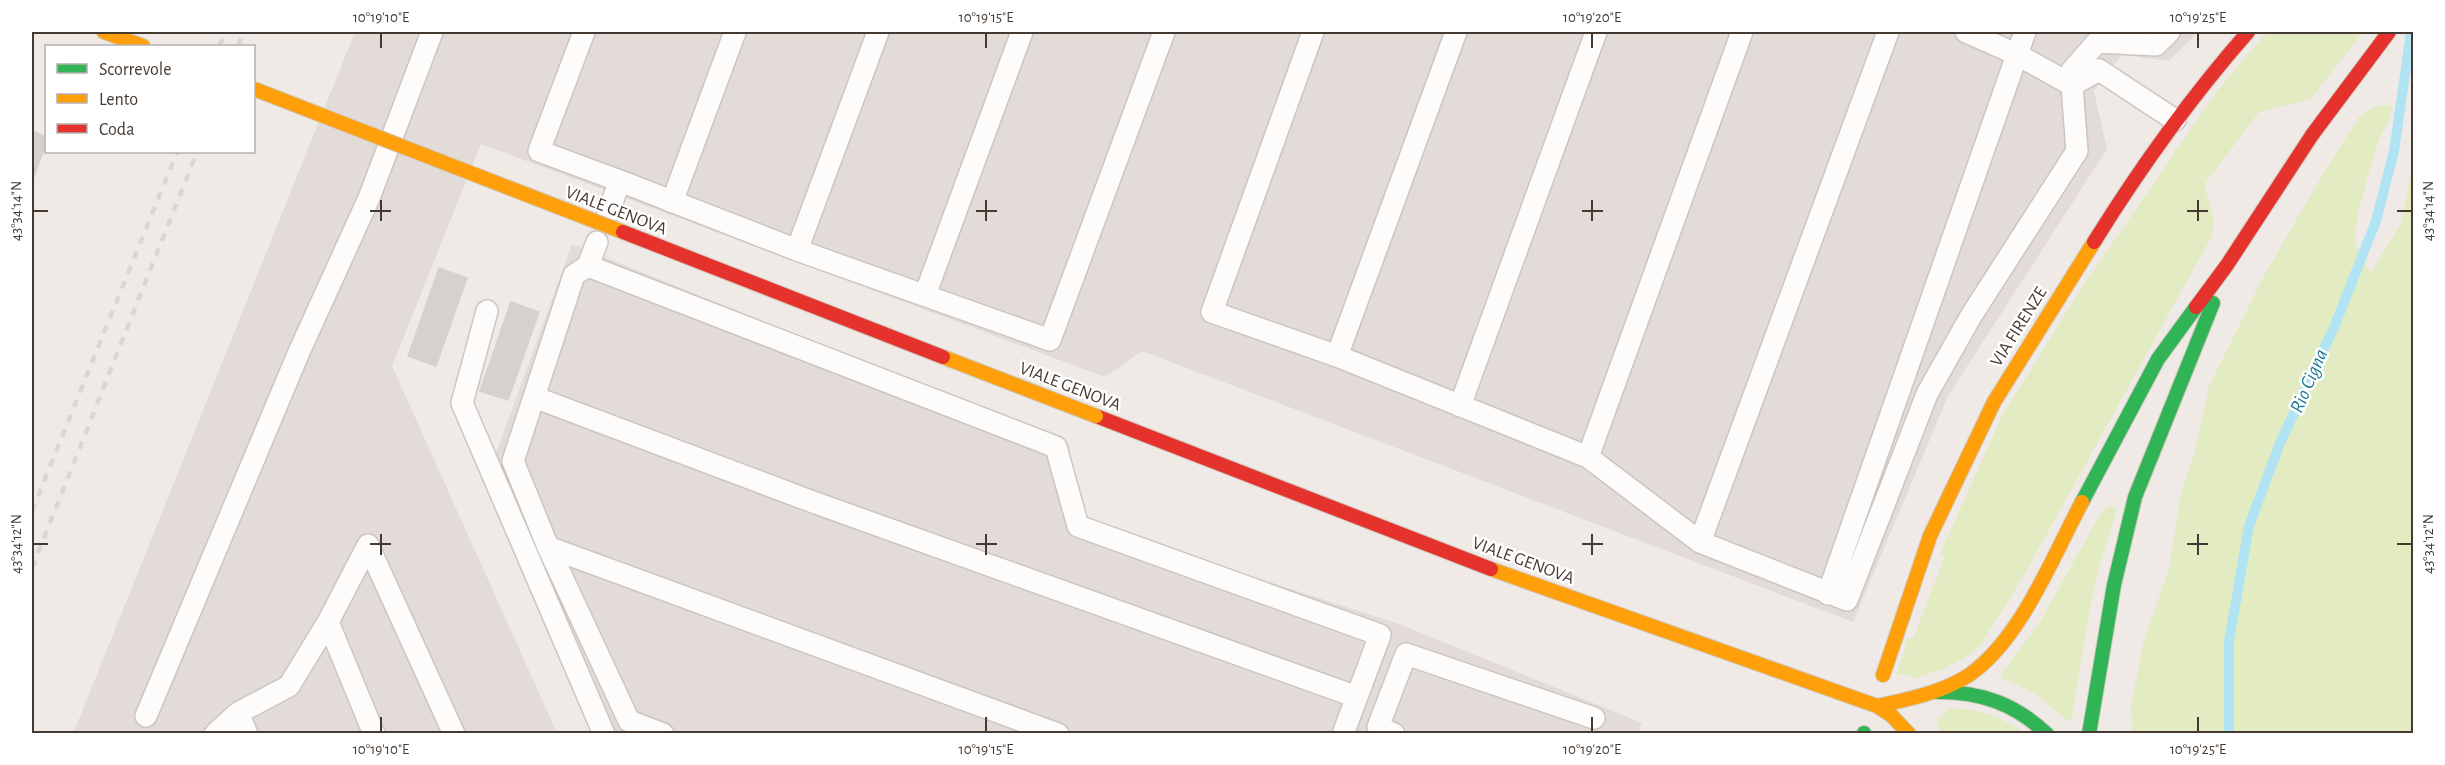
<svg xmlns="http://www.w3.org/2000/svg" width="2445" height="765" font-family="'Alegreya Sans',sans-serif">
  <rect width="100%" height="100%" fill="#efeae6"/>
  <path fill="#e2dbd7" d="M355,32H2198L2169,61L2122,55L2094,91L2107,149L1948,396L1853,622L1142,351L1105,377L481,144L392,366L557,733L73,734Z
    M572,244L1070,445L1071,518L1402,625L1642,723L1638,734L606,733L489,473Z"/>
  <path fill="#e3ebc3" d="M2267,32H2363L2311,99L2259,112L2204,185L2214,218L2212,236L2023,577L1982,643L1970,655L1940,670L1911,679V676L1897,674L1908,638L1913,639L1945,555L1940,554L2001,418L2077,295L2219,88Z
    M2392,105L2389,120L2378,141L2358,212L2355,242L2360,257L2371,273L2401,223L2413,162V733H2132L2131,706L2143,644L2170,565L2180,497L2195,451L2209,386L2262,279L2320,179L2359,117L2375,106Z
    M2109,506L2116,508C2115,525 2101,556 2097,576C2086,623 2080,671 2072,719L2069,722L2033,692L2002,678L2001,675L2041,620L2102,511Z
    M1949,709C1978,707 2002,718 2025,733H1940L1937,719Z"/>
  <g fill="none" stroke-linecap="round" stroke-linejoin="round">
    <path stroke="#b1e4f2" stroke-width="10" d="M2229,734V641L2249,526L2280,443L2335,325L2376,221L2394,151L2411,32"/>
  </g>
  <path fill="#d7d1cd" stroke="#d7d1cc" stroke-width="1.5" d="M32,131L46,137V144L32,182Z
    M439,268L467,278L436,366L408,356Z
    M511,302L539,312L508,400L480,391Z"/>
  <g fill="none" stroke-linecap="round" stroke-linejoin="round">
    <defs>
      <path id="lane" d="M584,32L539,151L620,181
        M1313,32L1212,312L1337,356L1588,457L1700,542L1847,600L1927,394L1971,316L2077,151L2071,72L2097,42L2156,45L2169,32
        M1966,32L2016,54L2072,85L2099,70L2175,120
        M672,202L735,32
        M608,213L620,181L797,250L1050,340L1164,32
        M597,242L588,266L574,275L513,461L548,547L629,721L663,734
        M797,250L878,32
        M588,266L1056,447L1078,526L1380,635L1343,734
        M925,295L1022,32
        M487,311L462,403L604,734
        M1337,356L1456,32
        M534,397L813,502L1357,697
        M1460,406L1596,32
        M1588,457L1742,32
        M1700,542L1888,32
        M548,547L1058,734
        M1828,594L2025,32
        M328,622L374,734
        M238,713L247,734
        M146,716L299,352L369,198L432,32
        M215,734L238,713L289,686L328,622L368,545L454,734
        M1394,734L1378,727L1406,654L1594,718"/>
      <path id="fast" d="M2082,502L2158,359L2196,307
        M1938,692C1982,692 2015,704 2047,734
        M1864,733V734
        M2089,734L2114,585L2135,497L2213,303"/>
      <path id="slow" d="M104,32L143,46
        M1491,569L1877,706L1891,715L1909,734
        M1883,675L1930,536L1994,402L2094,242
        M1877,706C1906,700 1944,692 1969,675C2021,639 2052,558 2082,502"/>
      <path id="jam" d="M2094,242C2140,168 2190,98 2248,32
        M2196,307L2227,265L2312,135L2389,32
        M1096,416L1491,569"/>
    </defs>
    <use href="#lane" stroke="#cbc6c2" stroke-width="24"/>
    <use href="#fast" stroke="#d0c7bd" stroke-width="16"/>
    <use href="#slow" stroke="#d0c7bd" stroke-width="16"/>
    <use href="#jam" stroke="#d0c7bd" stroke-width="16"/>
    <use href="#lane" stroke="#fdfcfb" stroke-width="21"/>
    <use href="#fast" stroke="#30b455" stroke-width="14"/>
    <use href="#slow" stroke="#ff9f0a" stroke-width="14"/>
    <use href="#jam" stroke="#e5322d" stroke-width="14"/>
    <path stroke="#d8d7d7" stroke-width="4.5" stroke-dasharray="8 8" stroke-linecap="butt" d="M219,46L226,32
      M238,46L244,32
      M32,511L177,152
      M32,568L197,152"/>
    <defs>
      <path id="slow-bridge" d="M254,89L623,232
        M943,357L1096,416"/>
      <path id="jam-bridge" d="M623,232L943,357"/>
    </defs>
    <use href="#slow-bridge" stroke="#d0c7bd" stroke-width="16" stroke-linecap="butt"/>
    <use href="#jam-bridge" stroke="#d0c7bd" stroke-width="16" stroke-linecap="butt"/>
    <use href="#slow-bridge" stroke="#ff9f0a" stroke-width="14"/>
    <use href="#jam-bridge" stroke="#e5322d" stroke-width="14"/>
  </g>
  <path fill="none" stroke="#453a32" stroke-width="2" d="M381,33V48M986,33V48M1592,33V48M2198,33V48M381,200V221M986,200V221M1592,200V221M2198,200V221M33,211H48M370,211H391M976,211H997M1582,211H1603M2187,211H2208M2397,211H2412M381,534V555M986,534V555M1592,534V555M2198,534V555M33,544H48M370,544H391M976,544H997M1582,544H1603M2187,544H2208M2397,544H2412M381,717V732M986,717V732M1592,717V732M2198,717V732"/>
  <g text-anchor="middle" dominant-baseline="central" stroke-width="5" stroke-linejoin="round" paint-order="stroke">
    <g font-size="18" fill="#453a32" stroke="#fff">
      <text transform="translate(616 211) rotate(21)">VIALE GENOVA</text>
      <text transform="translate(2019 327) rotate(-58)">VIA FIRENZE</text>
      <text transform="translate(1070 387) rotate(21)">VIALE GENOVA</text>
      <text transform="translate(1523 561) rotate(20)">VIALE GENOVA</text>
    </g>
    <g font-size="20" font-style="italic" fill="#1f7c98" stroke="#fff">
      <text transform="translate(2309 381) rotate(-67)">Rio Cigna</text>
    </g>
  </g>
  <rect width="2445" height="765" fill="none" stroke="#ffffff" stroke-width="66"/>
  <rect x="45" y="45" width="210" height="108" fill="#ffffff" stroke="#b5b0ad" stroke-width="1.5"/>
  <rect x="57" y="64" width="30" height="9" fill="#30b455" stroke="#b5b0ad" stroke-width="1.5"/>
  <text x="99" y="75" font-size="18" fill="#453a32">Scorrevole</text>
  <rect x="57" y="94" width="30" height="9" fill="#ff9f0a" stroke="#b5b0ad" stroke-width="1.5"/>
  <text x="99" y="105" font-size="18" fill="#453a32">Lento</text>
  <rect x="57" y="124" width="30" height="9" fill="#e5322d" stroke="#b5b0ad" stroke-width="1.5"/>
  <text x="99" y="135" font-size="18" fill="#453a32">Coda</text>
  <rect x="33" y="33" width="2379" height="699" fill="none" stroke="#453a32" stroke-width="2"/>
  <g font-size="15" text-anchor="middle" fill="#453a32">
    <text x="381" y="22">10°19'10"E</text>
    <text x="986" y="22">10°19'15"E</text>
    <text x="1592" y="22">10°19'20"E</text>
    <text x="2198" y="22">10°19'25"E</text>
    <text transform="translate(16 211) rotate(-90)" y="5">43°34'14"N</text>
    <text transform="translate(2428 211) rotate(-90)" y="5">43°34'14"N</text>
    <text transform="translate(16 544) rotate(-90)" y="5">43°34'12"N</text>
    <text transform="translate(2428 544) rotate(-90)" y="5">43°34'12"N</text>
    <text x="381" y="754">10°19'10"E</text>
    <text x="986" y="754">10°19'15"E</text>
    <text x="1592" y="754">10°19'20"E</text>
    <text x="2198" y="754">10°19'25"E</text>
  </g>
</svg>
